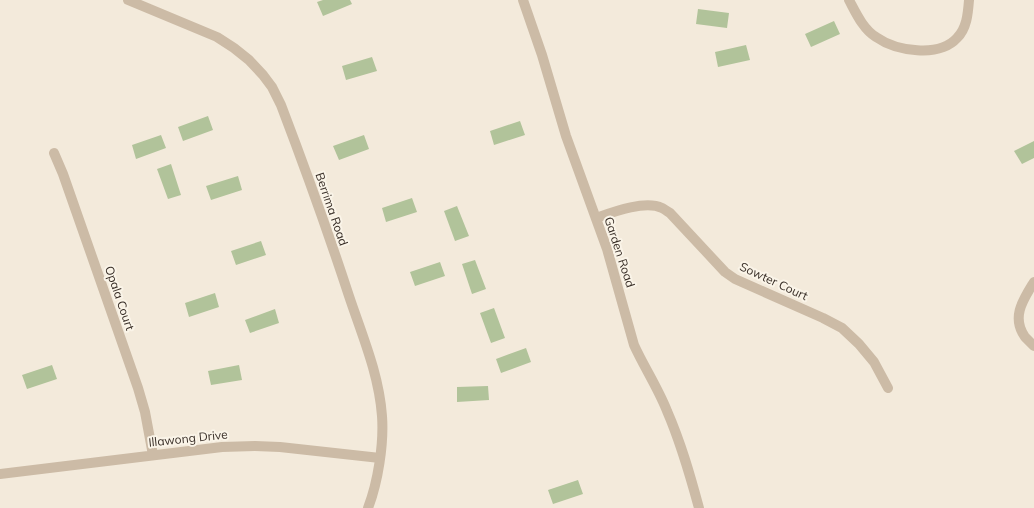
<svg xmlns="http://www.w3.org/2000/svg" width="1034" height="508" font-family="Mulish,sans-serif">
  <rect width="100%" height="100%" fill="#f3eadb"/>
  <path fill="#b1c39a" d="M323,0H350L352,4L323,16L317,2Z
    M698,9L729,13L727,28L696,24Z
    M834,21L840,34L811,47L805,34Z
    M746,45L750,60L718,67L715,52Z
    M372,57L377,71L346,80L342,66Z
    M208,116L213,130L183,141L178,127Z
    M520,121L525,135L494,145L490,131Z
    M161,135L166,148L136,159L132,145Z
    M364,135L369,149L339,160L333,146Z
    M1034,141V158L1022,164L1014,151Z
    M171,164L181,195L168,199L157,169Z
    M238,176L242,190L211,200L206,186Z
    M412,198L417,212L386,222L382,208Z
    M457,206L469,236L455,241L444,211Z
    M261,241L266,255L236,265L231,251Z
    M475,260L486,289L472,294L462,264Z
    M440,262L445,276L415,286L410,272Z
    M215,293L219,307L189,317L185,303Z
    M494,308L505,338L491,343L480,313Z
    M275,309L279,323L250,333L245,320Z
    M526,348L531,362L501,373L496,359Z
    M52,365L57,379L27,389L22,375Z
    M239,365L242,380L211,385L208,371Z
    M488,386L489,400L457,402V387Z
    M578,480L583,494L553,504L548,490Z"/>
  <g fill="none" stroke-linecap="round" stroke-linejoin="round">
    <path stroke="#ccbba6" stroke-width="10" d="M128,0L217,37L234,48L249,60L263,75L272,87L281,105C305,168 328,232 349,296C362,335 379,374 382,416C384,444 378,482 368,508
      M523,0L542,55L566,136L607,249L634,345C644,367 658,388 667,411C681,443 690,475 699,508
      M849,0C856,13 863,29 876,37C896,51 939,58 957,38C967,28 968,13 969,0
      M54,153L63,174L138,388L145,412L153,455
      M596,218C613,212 645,200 662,208C664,209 667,211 670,213L725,272L735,279L823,318L842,328L859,344L874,362L888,388
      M1034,282C1023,300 1011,317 1025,337C1028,340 1031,343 1034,346
      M0,474L222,447L255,446L280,447L380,458"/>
  </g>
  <g text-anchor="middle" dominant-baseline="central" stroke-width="4" stroke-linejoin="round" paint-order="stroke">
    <g font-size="12" fill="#382e27" stroke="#faf4e8">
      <text transform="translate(332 209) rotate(71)">Berrima Road</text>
      <text transform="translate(620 252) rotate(72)">Garden Road</text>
      <text transform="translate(774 281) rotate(25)">Sowter Court</text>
      <text transform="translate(120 298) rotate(71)">Opala Court</text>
      <text transform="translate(188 438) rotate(-6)">Illawong Drive</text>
    </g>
  </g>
</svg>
